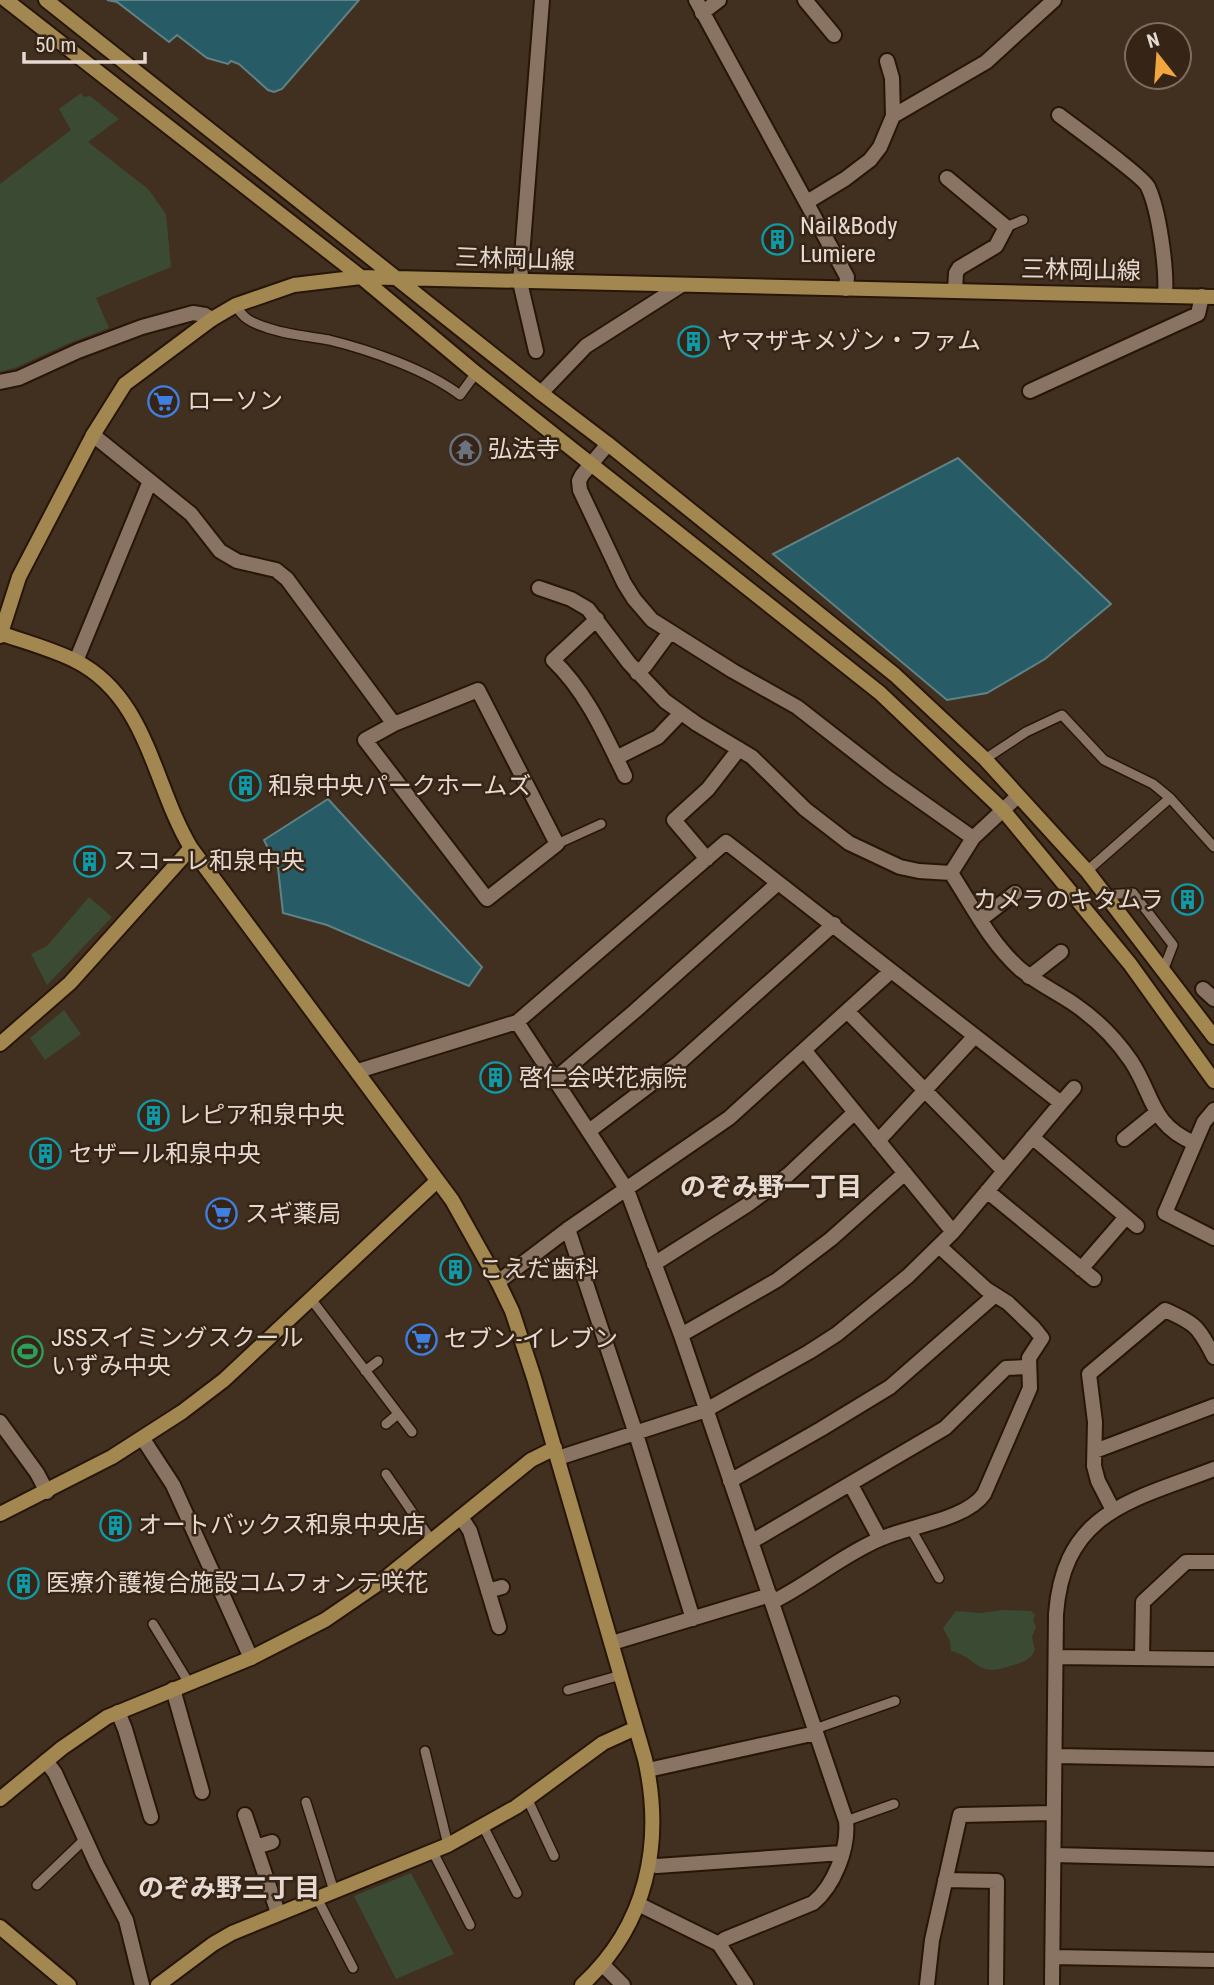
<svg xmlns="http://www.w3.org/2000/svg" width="1214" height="1985" font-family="'Roboto Condensed','Noto Sans JP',sans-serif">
  <rect width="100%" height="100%" fill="#412f20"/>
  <path fill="#3b4b33" d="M81,93L84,97L90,96L119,119L88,142L148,189L166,214L171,267L96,298L109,328L67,344L17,367L0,372V184L71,130L59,109Z
    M89,897L112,917L47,985L31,954L47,946Z
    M64,1010L81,1034L45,1060L30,1038Z
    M1003,1610L1031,1611L1035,1615L1033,1620L1036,1627L1032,1637L1035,1650C1030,1660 1024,1662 1013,1665C975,1679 981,1659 951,1651L950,1641L943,1628L956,1611L980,1613Z
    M411,1873L454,1954L396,1979L354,1896Z"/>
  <path fill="#275c66" stroke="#608286" stroke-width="2" d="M107,0H359L282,89L274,92L268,90L239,64L231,61L228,64L207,58L177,35L169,42L117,2Z
    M958,458L1111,604L1045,659L987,693L947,700L773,554Z
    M328,799L482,967L469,986L327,925L283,913L278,868L264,840Z"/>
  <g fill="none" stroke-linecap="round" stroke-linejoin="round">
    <defs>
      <path id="lane" d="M1006,227L1023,220
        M236,305C242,318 252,323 265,327C286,335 308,336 329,340C370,350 427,370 460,395L476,373
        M985,759L1026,732L1062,715L1104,760L1153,784L1170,798L1214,847
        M557,844L601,824
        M1087,871L1170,798
        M1106,895L1133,893L1173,945L1163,971
        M311,1299L412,1432
        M365,1371L378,1361
        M386,1424L398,1414
        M386,1474L432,1541
        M911,1529L939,1578
        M153,1624L189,1683
        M568,1690L621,1675
        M815,1729L895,1701
        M425,1751L448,1845
        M527,1798L554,1856
        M306,1802L334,1891
        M846,1821L894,1804
        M483,1826L517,1893
        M433,1852L470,1925
        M37,1885L85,1839
        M317,1898L353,1968"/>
      <path id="street" d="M696,0L847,277L846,289
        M805,0L834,35
        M702,13L719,0
        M887,61L892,78L893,116
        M1059,115C1073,126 1144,177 1148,187C1159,210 1167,269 1165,295
        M947,178L1006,227L996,246L959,268L956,273L955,290
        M807,202L845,179L870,160L880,147L893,116L986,62L1054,0
        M536,351L520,282L542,0
        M0,382L19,378L78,351L142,327L193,313L205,315L212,319
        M1030,391L1198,314L1202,296
        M541,393L586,346L680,286
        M93,435L191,514L220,551L237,561L276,570L287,579L394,724L478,690L557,844L487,899L365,740L394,724
        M608,444L582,475L579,481L580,490L624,583L634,599L652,620L733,671L797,707L888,778L973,838
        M539,588L571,599L588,609L629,663L665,701L697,724L752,757L805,809L849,843L900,867L919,871L951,873C973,907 990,942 1020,969C1037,983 1056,992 1074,1004C1096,1019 1116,1039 1131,1061C1154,1096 1150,1124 1194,1143
        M597,619L553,660C587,693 604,733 625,776
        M76,661L150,481
        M637,673L645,666L670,632
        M616,758L658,737L681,713
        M707,859L674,820L708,789L739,749
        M951,873L973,838L1018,796
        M980,920L1015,893
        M1029,977L1061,952
        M1203,989L1214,999
        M847,1011L1004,1171
        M517,1022L627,1190L681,1335L846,1821C849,1848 834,1886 813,1903L725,1939L719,1944
        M804,1050L953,1232
        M358,1071L517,1022L726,842L1061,1103L953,1232L908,1276L837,1334L809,1352L706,1410L558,1458
        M555,1079L635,1011L778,883
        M1061,1103L1074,1088
        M1214,1110L1204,1122L1165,1213L1214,1238
        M589,1131L679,1063L834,924
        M1032,1137L1137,1226
        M1124,1139L1156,1113
        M878,1141L974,1037
        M987,1191L1094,1279
        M568,1229L636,1434L693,1619
        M654,1264L747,1205L788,1175L855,1112
        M1081,1269L1126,1217
        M498,1282L568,1229L729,1118L890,972
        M681,1335L777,1280L831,1239L905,1173
        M0,1422L37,1473L47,1492
        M143,1439L173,1485L251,1658
        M1095,1451L1214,1406
        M730,1481L821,1429L890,1387L994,1296
        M851,1485L880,1539
        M1113,1510L1098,1481L1094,1466L1095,1422L1089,1374L1165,1310C1195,1323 1199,1327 1214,1357
        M461,1517L470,1531L499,1627
        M751,1542L945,1428L1006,1368L1028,1367
        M488,1591L502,1587
        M772,1602C809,1584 842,1555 880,1539C908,1526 966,1520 984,1494L1030,1388L1029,1358L1042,1338L1034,1328L1008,1303L986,1289L939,1246
        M612,1643L770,1595
        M1056,1657L1214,1659
        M1142,1658L1143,1602L1186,1562H1214
        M173,1689L202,1792
        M118,1712L125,1729L151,1817
        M1056,1756L1214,1759
        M46,1761L55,1773L97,1865L126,1920L142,1985
        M648,1770L816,1733
        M245,1815L278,1913
        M256,1847L272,1842
        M1054,1855L1214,1859
        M650,1864L657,1866L842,1853
        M945,1880L997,1881L996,1985
        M638,1904L719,1944L746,1985
        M1053,1957L1214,1960
        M602,1964L623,1985
        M927,1985L932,1940L960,1815L1054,1813
        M1052,1985L1056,1614C1064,1511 1131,1501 1214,1469"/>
      <path id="secondary" d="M6,0L361,277L476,373L880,693L1003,810L1130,964L1214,1081
        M46,0L541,393L608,444L895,675L985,759L1087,871L1214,1037
        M0,633C25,642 52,649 76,661C148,698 153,785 191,848L452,1200L498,1282L512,1311L534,1378L645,1759C664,1843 647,1925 582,1985
        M0,636L19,577L93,435L125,384L212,319L236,305L294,285L361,277L395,278L1214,297
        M0,1044L70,983L191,848
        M0,1514L112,1457L182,1412L224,1380L437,1181
        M0,1799L62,1748L107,1717L251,1658L325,1620L382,1581L531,1460L555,1448
        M0,1927L69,1985
        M158,1985L213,1944L232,1933L448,1845L516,1807L603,1743L636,1728"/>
    </defs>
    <use href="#lane" stroke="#271608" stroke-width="12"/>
    <use href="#street" stroke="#271608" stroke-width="18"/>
    <use href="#secondary" stroke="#271608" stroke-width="18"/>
    <use href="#lane" stroke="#897463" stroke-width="9"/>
    <use href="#street" stroke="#897463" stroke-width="14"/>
    <use href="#secondary" stroke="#a28751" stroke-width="14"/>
  </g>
  <defs>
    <symbol id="building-ring" viewBox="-11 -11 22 22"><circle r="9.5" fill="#362516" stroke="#0f9aa8" stroke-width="1.5"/><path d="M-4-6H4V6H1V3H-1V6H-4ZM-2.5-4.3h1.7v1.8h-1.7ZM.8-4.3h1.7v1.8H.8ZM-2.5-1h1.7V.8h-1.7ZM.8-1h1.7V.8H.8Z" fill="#0f9aa8"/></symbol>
    <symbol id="supermarket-ring" viewBox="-11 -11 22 22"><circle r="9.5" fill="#362516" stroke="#3f7fe0" stroke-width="1.5"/><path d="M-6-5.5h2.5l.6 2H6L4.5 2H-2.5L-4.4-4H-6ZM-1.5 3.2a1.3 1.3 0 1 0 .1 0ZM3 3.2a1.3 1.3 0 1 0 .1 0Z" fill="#3f7fe0"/></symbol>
    <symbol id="temple-ring" viewBox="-11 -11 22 22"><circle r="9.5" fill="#362516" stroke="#6b7280" stroke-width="1.5"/><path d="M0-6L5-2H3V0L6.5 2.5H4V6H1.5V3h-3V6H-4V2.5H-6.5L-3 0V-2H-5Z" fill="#6b7280"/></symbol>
    <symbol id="stadium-ring" viewBox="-11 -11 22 22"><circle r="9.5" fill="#362516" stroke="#2e9e5b" stroke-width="1.5"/><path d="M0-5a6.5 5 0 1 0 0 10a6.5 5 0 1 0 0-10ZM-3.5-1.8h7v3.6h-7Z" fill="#2e9e5b"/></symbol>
  </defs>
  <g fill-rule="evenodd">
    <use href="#building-ring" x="760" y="222" width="35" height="35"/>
    <use href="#building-ring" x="676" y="324" width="35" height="35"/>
    <use href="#supermarket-ring" x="146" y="384" width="35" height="35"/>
    <use href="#temple-ring" x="448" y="432" width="35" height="35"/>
    <use href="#building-ring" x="228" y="768" width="35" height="35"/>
    <use href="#building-ring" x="72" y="844" width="35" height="35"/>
    <use href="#building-ring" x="1170" y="882" width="35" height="35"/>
    <use href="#building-ring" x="478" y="1060" width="35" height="35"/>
    <use href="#building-ring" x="136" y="1098" width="35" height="35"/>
    <use href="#building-ring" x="28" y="1136" width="35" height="35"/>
    <use href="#supermarket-ring" x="204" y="1196" width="35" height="35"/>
    <use href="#building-ring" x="438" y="1252" width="35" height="35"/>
    <use href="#supermarket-ring" x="404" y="1322" width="35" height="35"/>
    <use href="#stadium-ring" x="10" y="1334" width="35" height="35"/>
    <use href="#building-ring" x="98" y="1508" width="35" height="35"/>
    <use href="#building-ring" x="6" y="1566" width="35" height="35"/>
  </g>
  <g text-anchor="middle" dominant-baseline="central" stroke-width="5" stroke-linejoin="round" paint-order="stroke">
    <g font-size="24" fill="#e5d9d0" stroke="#362516" text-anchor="start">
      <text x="800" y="226">Nail&amp;Body<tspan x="800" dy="28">Lumiere</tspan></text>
      <text x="717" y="341">ヤマザキメゾン・ファム</text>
      <text x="187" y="401">ローソン</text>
      <text x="488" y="449">弘法寺</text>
      <text x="268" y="786">和泉中央パークホームズ</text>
      <text x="113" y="861">スコーレ和泉中央</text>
      <text x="1164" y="900" text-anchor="end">カメラのキタムラ</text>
      <text x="519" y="1078">啓仁会咲花病院</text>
      <text x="177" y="1115">レピア和泉中央</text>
      <text x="69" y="1154">セザール和泉中央</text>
      <text x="245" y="1214">スギ薬局</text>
      <text x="479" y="1269">こえだ歯科</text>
      <text x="51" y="1338">JSSスイミングスクール<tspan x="51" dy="28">いずみ中央</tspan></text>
      <text x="444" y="1339">セブン-イレブン</text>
      <text x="138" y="1525">オートバックス和泉中央店</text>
      <text x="46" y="1583">医療介護複合施設コムフォンテ咲花</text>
    </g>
    <g font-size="24" fill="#e5d9d0" stroke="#362516">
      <text transform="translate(515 259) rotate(2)">三林岡山線</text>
      <text transform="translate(1081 270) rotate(1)">三林岡山線</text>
    </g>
    <g font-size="26" font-weight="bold" fill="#e5d9d0" stroke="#362516">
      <text x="771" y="1187">のぞみ野一丁目</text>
      <text x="229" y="1888">のぞみ野三丁目</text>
    </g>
  </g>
  <g transform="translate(1158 56) rotate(343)"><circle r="33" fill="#362516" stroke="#7c6d60" stroke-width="2"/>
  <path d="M0-5L12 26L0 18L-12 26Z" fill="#f1a63f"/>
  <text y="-10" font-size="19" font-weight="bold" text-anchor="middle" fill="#e5d9d0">N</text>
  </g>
  <path d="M24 52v10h121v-10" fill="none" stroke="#e5d9d0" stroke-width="3.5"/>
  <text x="35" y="52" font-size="21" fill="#e5d9d0" stroke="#362516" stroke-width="5" paint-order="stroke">50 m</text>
</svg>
